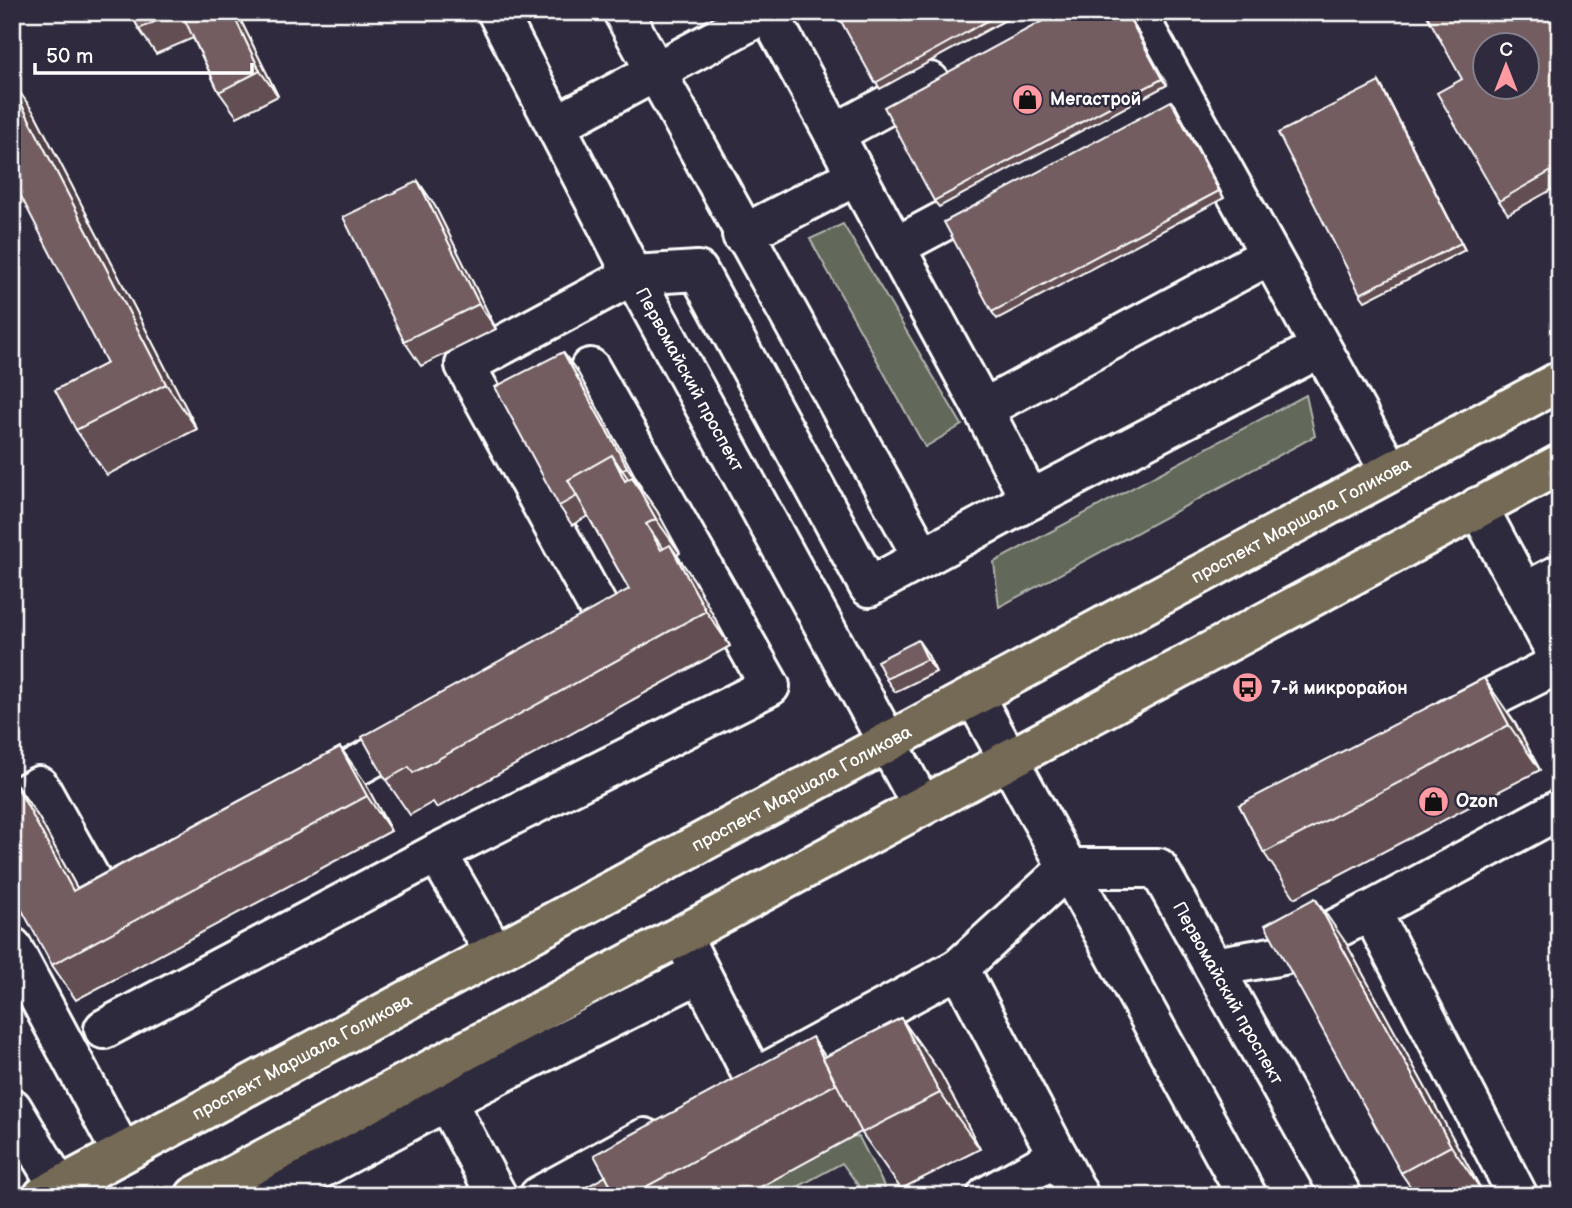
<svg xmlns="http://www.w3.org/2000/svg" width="1572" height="1208" font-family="'Balsamiq Sans',sans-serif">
  <rect width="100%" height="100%" fill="#2f2a3d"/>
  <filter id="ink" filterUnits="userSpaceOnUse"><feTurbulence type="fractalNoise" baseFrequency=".0143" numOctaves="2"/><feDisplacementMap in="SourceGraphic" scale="14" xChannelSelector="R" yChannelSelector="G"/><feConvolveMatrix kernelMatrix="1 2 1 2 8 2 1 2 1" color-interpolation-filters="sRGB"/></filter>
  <g filter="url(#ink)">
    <path fill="#62685a" stroke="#b0b4ac" stroke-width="2" d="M843,224L962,425L925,447L810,239Z
      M1306,395L1315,436L999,607L994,562Z
      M853,1136L859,1137L885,1188L879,1196H866L842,1163L781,1196H743Z"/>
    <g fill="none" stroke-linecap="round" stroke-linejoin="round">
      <defs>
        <g id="minor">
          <path id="s1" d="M497,12L633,275L921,804"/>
          <path d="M623,12L923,558"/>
          <path d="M768,12L983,409L1268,256"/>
          <path d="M1136,12L1390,472"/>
          <path d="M556,125L767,12"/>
          <path d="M834,134L930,82"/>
          <path d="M742,235L856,176"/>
          <path d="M895,247L1180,95"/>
          <path d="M1030,500L1320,348"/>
          <path d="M1478,507L1560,660"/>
          <path d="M1525,592L1560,574"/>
          <path d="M587,641L610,629L465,365L633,275L698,271L869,587L1030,500L983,409"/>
          <path d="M974,696L1247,1196"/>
          <path d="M1449,719L1560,663"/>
          <path d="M310,791L420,732"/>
          <path d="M12,800L39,786L104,903L127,890"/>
          <path d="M12,947L122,1153"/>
          <path d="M689,950L754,1079"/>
          <path d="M495,953L437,853L770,686L590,368"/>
          <path d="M1214,967L1283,955L1371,911"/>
          <path d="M104,1029L437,853"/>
          <path d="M772,1069L959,968"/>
          <path d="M434,1078L497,1196"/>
          <path d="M12,1108L59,1187"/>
          <path d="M270,1196L446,1101L700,973"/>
          <path d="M539,1196L645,1138"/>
          <path d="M987,1196L1058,1156"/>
          <path id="s2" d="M1079,1196L959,968L1068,868H1158L1342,1196"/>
          <path d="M1518,1196L1371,911L1560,809"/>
        </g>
        <g id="major">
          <path id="s3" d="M43,1196L1560,381"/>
          <path d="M195,1196L1560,464"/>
        </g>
      </defs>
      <use href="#minor" stroke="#fff" stroke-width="44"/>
      <use href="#major" stroke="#fff" stroke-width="44"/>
      <use href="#minor" stroke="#2f2a3d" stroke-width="38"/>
      <use href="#major" stroke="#756a55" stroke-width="38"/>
    </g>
    <path fill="#635053" stroke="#fff" stroke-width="2" d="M130,12H253L240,19L278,96L237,117L219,92L193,38L156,54L139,29Z
      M836,12H1020L880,89Z
      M1127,12L1167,85L939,207L934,201Z
      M1560,12V185L1508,214L1499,201L1462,79Z
      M1379,82L1383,89L1465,250L1365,301L1360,294Z
      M1176,107L1224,198L997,319L992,312Z
      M35,114L197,429L107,475L76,430L107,363Z
      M418,181L435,206L496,329L421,366L404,341Z
      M577,371L641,487H640L657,511L680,553L677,555L694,580L730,646L437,808L433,802L410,815L386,780L629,589L588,516L572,525L559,506Z
      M927,653L936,672L895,692L886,679Z
      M1515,723L1540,770L1295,898L1264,853L1239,805Z
      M340,747L364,781L391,831L76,1000L52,965L15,783L39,818L77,888Z
      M1346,943L1482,1191L1473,1196H1417L1401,1173Z
      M901,1018L941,1074L980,1149L901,1189L861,1132L744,1196H571L825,1057Z"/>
    <path fill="#504144" stroke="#fff" stroke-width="2" d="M232,12H236L240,19L278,96L260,71Z
      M1126,12H1127L1167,85L1162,79Z
      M12,81L35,114L197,429L166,384L12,86Z
      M1379,82L1383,89L1465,250L1461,243Z
      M1171,101L1176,107L1224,198L1219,191Z
      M418,181L435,206L496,329L479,304Z
      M563,352L577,371L641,487L627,467Z
      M612,455L636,490L625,481Z
      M632,477L657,511L680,553L656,519Z
      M646,524L671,559L661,550Z
      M670,545L694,580L730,646L706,611Z
      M918,640L927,653L936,672L927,659Z
      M1484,678L1515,723L1540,770L1509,725Z
      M340,747L364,781L391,831L367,796Z
      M15,783L39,818L97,925L73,891Z
      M1315,898L1346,943L1482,1191L1451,1146Z
      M901,1018L941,1074L980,1149L940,1093Z
      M812,1037L843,1082L837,1084Z"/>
    <path fill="#735d61" stroke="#fff" stroke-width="2" fill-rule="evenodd" d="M130,12H176L139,29Z
      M181,12H232L260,71L219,92Z
      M836,12H1003L875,83Z
      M1059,12H1126L1162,79L934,201L884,107Z
      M1425,12H1560V166L1499,201L1437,93L1462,79ZM1485,46H1527V88H1485Z
      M1379,82L1461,243L1360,294L1278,133Z
      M12,86L166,384L76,430L55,390L107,363L12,179Z
      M1171,101L1219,191L992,312L944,222Z
      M418,181L479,304L404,341L343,217Z
      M563,352L627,467L622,470L612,455L568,480L577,496L559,506L495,387Z
      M612,455L625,481L632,477L656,519L646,524L661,550L670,545L706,611L413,773L409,767L386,780L362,737L629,589L568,480Z
      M918,640L927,659L886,679L877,661Z
      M1560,640V649L1556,642Z
      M1484,678L1509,725L1264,853L1239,805Z
      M340,747L367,796L52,965L12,892V784L15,783L73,891Z
      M1315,898L1451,1146L1401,1173L1265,925Z
      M901,1018L940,1093L862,1133L823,1058Z
      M812,1037L836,1084L629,1196H616L594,1155Z
      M606,1176L616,1196H571Z"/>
  </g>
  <defs>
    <symbol id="shop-disc" viewBox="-11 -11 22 22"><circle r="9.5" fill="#ff9aa2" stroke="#2f2a3d"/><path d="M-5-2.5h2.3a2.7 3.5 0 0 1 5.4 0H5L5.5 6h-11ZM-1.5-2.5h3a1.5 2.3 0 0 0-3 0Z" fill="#111"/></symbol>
    <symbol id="bus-disc" viewBox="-11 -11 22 22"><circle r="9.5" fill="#ff9aa2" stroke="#2f2a3d"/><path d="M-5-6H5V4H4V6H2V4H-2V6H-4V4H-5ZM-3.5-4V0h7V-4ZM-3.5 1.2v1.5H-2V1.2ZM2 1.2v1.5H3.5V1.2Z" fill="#111"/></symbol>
  </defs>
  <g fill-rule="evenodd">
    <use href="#shop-disc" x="1010" y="82" width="35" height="35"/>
    <use href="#bus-disc" x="1230" y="670" width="35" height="35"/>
    <use href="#shop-disc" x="1416" y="784" width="35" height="35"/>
  </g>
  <g text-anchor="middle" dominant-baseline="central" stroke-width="5" stroke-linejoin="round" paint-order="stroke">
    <g font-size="18" font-weight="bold" fill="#fff" stroke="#2f2a3d" text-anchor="start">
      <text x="1050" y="99">Мегастрой</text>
      <text x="1271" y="688">7-й микрорайон</text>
      <text x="1456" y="801">Ozon</text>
    </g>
    <g font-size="18" fill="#fff" stroke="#2f2a3d">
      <text stroke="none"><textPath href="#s1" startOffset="415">Первомайский проспект</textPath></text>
      <text stroke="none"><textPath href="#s3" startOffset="1428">проспект Маршала Голикова</textPath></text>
      <text stroke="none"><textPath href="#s3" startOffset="861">проспект Маршала Голикова</textPath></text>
      <text stroke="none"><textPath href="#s2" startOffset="639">Первомайский проспект</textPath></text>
      <text stroke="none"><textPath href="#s3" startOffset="294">проспект Маршала Голикова</textPath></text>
    </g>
  </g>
  <rect width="1572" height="1208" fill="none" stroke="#2f2a3d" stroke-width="42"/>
  <rect x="21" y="21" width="1530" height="1166" fill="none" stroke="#fff" stroke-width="2.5" filter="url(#ink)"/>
  <g transform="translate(1506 66)"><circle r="33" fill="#2f2a3d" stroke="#827f8b" stroke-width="2"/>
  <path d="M0-5L12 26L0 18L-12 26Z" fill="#ff9aa2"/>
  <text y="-10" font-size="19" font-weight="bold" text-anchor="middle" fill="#ffffff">С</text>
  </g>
  <path d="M35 63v10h217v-10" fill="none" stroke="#ffffff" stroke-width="3.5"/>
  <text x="46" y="63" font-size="21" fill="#ffffff" stroke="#2f2a3d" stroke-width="5" paint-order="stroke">50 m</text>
</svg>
